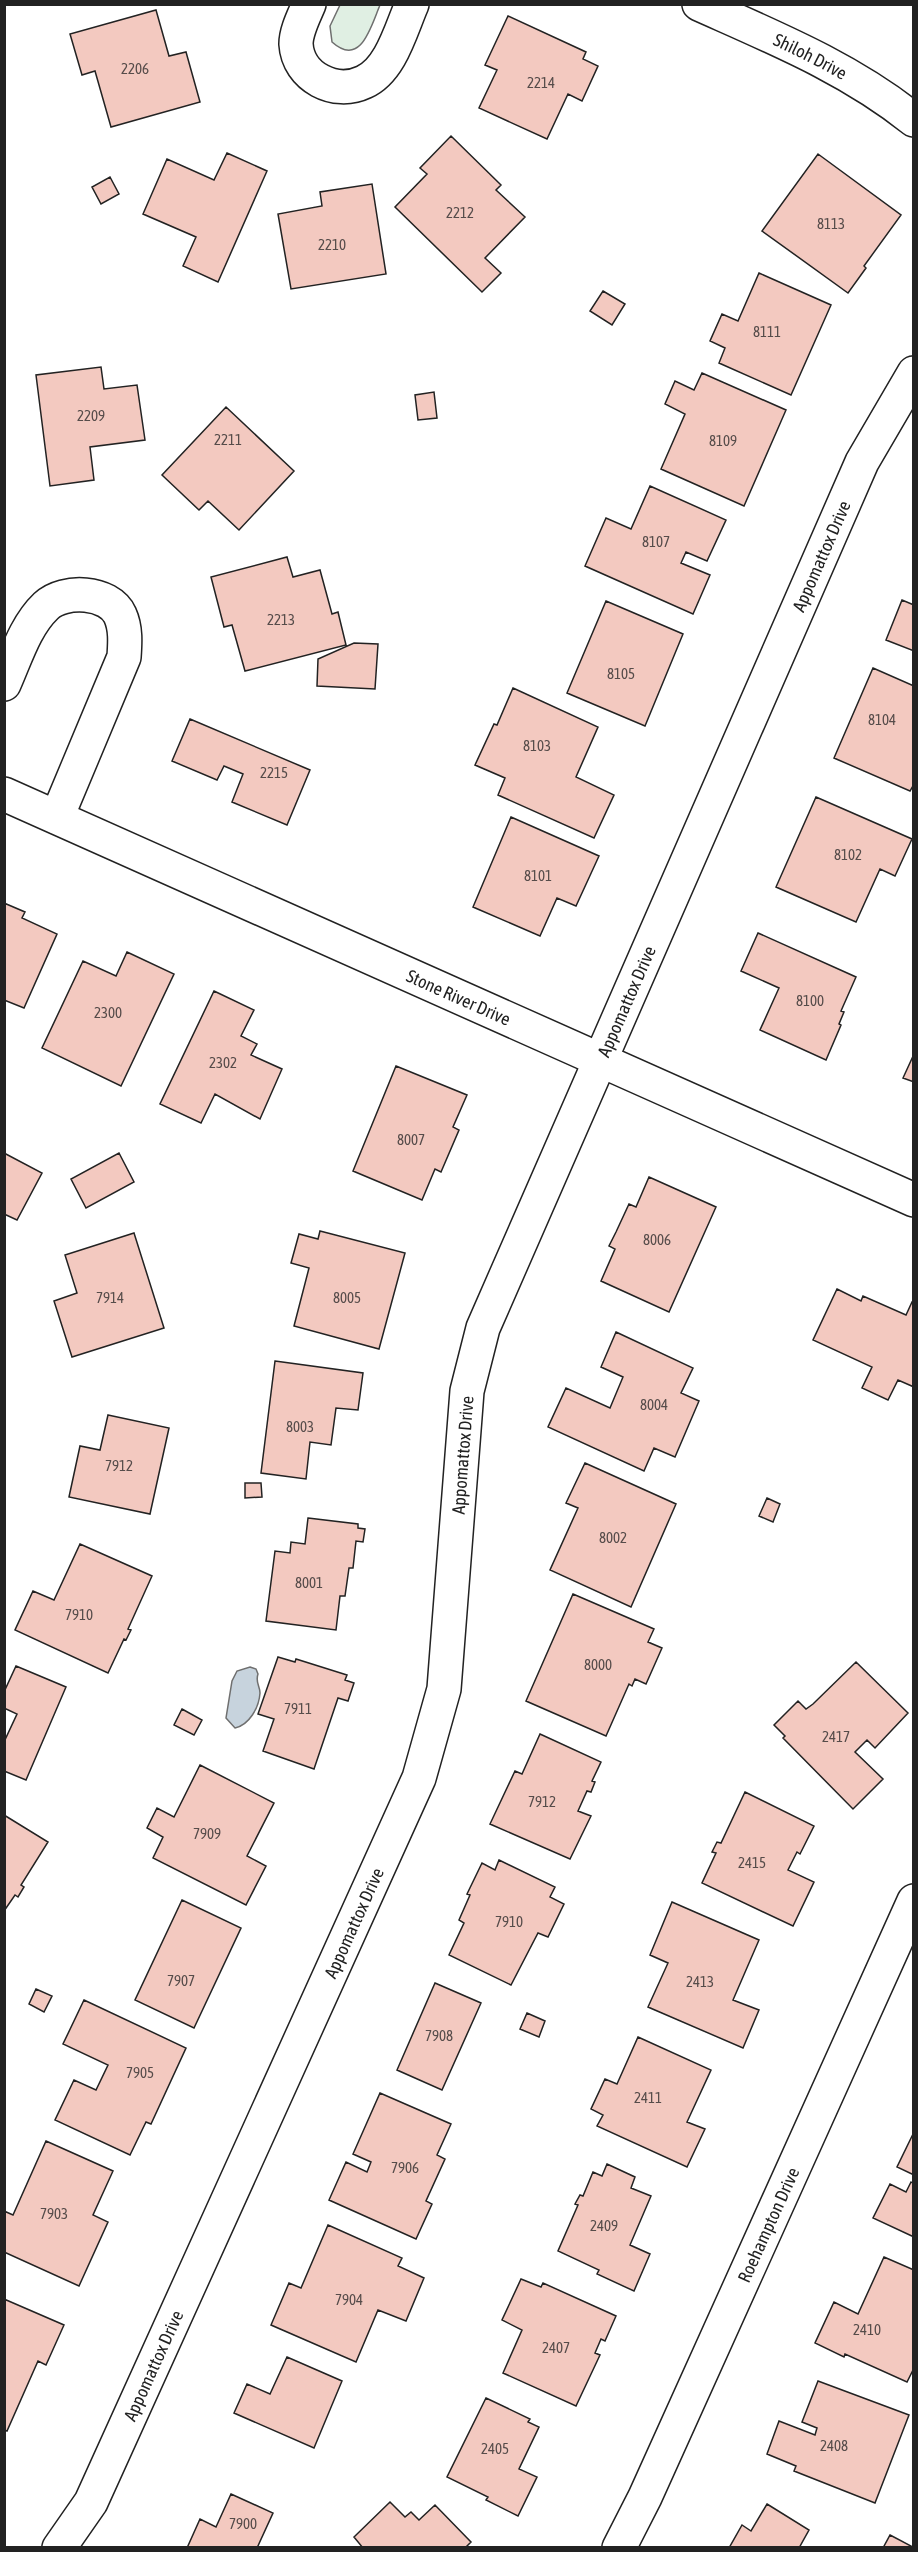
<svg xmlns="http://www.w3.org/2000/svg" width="918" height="2552" font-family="'Asap Condensed',sans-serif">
  <rect width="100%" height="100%" fill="#fff"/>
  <path fill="#e0efe3" stroke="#6f6f6f" stroke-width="1.5" d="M340,5H380C371,26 361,68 332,42L330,26Z"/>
  <path fill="#c7d3dd" stroke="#6f6f6f" stroke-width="1.5" d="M250,1667L256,1669L258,1674C255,1682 260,1686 260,1693C259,1708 249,1725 235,1728L226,1718L232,1681L237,1671Z"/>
  <path fill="#f3c9c0" stroke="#222" stroke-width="1.5" d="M156,10L169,56L186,52L200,102L111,127L95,71L82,75L70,34Z
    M508,16L586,52L583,59L598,66L582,101L568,94L547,139L479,108L497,70L485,65Z
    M451,136L501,185L496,190L525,217L485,258L501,273L482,292L395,207L427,174L420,168Z
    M227,153L267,171L218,282L183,266L196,237L143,214L167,159L214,180Z
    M818,154L901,215L864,266L866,268L848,293L762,231Z
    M110,177L119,194L101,204L92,187Z
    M372,184L386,274L291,289L278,214L322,206L320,192Z
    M759,273L831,305L791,395L719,363L725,348L710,341L722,314L738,321Z
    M603,291L625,304L612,325L590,311Z
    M101,367L104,389L137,385L145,440L90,447L94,480L50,486L36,375Z
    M702,373L786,410L744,506L661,469L685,414L665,404L675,381L694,390Z
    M434,392L437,418L418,420L415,395Z
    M226,407L294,471L239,530L208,501L199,510L162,475Z
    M650,486L726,520L707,561L686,552L681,563L710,575L693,614L585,566L606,518L631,529Z
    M287,557L293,577L320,570L332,614L338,612L346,645L245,671L232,625L224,627L211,577Z
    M902,600L914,605V651L886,640Z
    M606,601L683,634L645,726L567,693Z
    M354,643L378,644L375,689L317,686L318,659Z
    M873,668L914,686V784L910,791L834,758Z
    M513,688L598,727L576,777L614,795L594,838L498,795L505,778L475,765L494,724L497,725Z
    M190,719L310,770L287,825L232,802L243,774L224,766L217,780L172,761Z
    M816,797L912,839L895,876L880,869L856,922L776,887Z
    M511,817L599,856L576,906L557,898L540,936L473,907Z
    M4,903L25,912L22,918L57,934L24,1008L4,1000Z
    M758,933L856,977L841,1011L844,1012L839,1024L841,1025L826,1060L760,1030L779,988L741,971Z
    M127,952L174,974L121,1086L42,1048L83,961L116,976Z
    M214,991L254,1010L241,1036L257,1044L251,1055L282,1069L260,1119L215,1094L201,1123L160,1104Z
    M914,1054V1082L903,1078Z
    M396,1066L467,1095L453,1127L459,1130L441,1172L435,1169L422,1200L353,1171Z
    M4,1153L42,1173L17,1220L4,1214Z
    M119,1153L134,1182L86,1208L71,1179Z
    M649,1177L716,1207L669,1312L601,1281L615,1249L609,1246L616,1232L629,1204L636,1207Z
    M320,1231L405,1253L379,1349L294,1326L309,1268L291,1263L299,1234L318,1239Z
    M134,1233L164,1328L72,1357L54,1301L77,1293L65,1255Z
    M837,1289L861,1301L863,1296L906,1315L912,1302L914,1303V1387L898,1380L888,1400L862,1388L872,1367L813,1340Z
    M616,1332L693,1368L681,1393L699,1401L675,1457L654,1448L644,1471L548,1427L566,1388L610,1408L623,1377L601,1367Z
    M275,1361L363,1373L358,1410L336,1408L331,1445L310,1442L306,1479L261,1473Z
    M108,1415L169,1428L150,1514L69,1497L80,1446L100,1450Z
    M585,1463L676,1504L631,1607L550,1570L578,1508L566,1503Z
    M245,1483H261L262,1497L245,1498Z
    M767,1498L780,1504L773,1522L759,1516Z
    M308,1518L358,1524V1528L365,1529L363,1542L356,1541L353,1568H349L345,1596H340L336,1630L266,1621L275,1551L290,1553L291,1542L305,1544Z
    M80,1544L152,1576L128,1629L131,1630L126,1640L124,1639L108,1673L15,1630L33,1591L54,1600Z
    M573,1594L654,1629L648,1642L662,1648L646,1684L635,1679L632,1686L629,1684L606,1736L526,1701Z
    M278,1657L295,1662L296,1659L347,1675L345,1680L354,1683L348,1701L338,1698L314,1769L263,1751L274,1719L258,1714Z
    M856,1662L908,1713L875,1748L867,1740L855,1752L883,1779L853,1809L783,1738L785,1736L774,1725L798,1701L806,1709L813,1704Z
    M16,1666L66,1687L26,1780L4,1771V1742L17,1714L4,1708V1692Z
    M182,1709L202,1720L194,1735L174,1725Z
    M540,1734L601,1762L592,1781L595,1782L591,1792L587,1791L578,1811L591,1816L570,1859L490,1824L515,1771L522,1774Z
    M200,1765L274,1803L247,1856L266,1866L246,1905L153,1858L163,1837L147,1828L157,1808L174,1817Z
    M745,1792L814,1826L800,1854L797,1852L788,1870L814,1882L793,1926L702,1883L716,1853L712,1852L717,1842L721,1843Z
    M4,1815L48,1842L21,1885L24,1887L18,1897L15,1895L4,1911Z
    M499,1860L555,1887L550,1897L564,1904L548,1937L538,1933L511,1985L449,1955L464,1923L459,1920L470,1895L467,1894L482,1863L495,1870Z
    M182,1900L241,1928L194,2028L135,2000Z
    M672,1902L759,1940L733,2000L759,2010L743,2048L648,2007L668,1963L650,1955Z
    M435,1983L481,2003L442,2090L397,2070Z
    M36,1989L52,1996L44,2012L29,2004Z
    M84,2000L186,2048L151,2124L146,2122L130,2155L55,2120L74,2080L96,2090L108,2065L63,2044Z
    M527,2013L545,2021L539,2037L520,2029Z
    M638,2037L711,2070L687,2122L705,2129L687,2167L597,2126L603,2115L591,2109L605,2079L617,2084Z
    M380,2093L451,2124L437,2155L445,2159L426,2201L432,2204L416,2239L329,2200L346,2162L367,2172L371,2162L353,2154Z
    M914,2132V2175L897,2167Z
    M46,2141L113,2171L93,2215L108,2222L79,2286L4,2252V2211L13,2215Z
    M607,2164L635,2177L631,2188L651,2196L630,2245L650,2254L634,2291L597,2274L599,2270L558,2251L578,2205L575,2204L580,2195L583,2196L593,2172L602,2176Z
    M911,2182L914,2184V2237L873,2218L890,2184L906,2192Z
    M328,2225L402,2258L398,2266L424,2278L406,2321L378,2310L356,2362L271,2325L289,2283L301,2288Z
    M884,2257L914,2270V2368L907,2382L845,2354L844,2357L815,2343L834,2302L858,2314Z
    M521,2279L541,2287L543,2283L616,2316L605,2341L601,2339L595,2353L600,2355L576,2406L503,2373L522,2330L502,2320Z
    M4,2299L64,2325L46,2365L38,2361L7,2431L4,2430Z
    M287,2357L342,2381L314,2448L234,2413L247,2384L270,2394Z
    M818,2381L909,2415L875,2503L794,2471L796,2466L767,2454L779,2421L815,2435L817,2428L802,2422Z
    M486,2398L530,2419L528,2422L539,2427L519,2469L537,2477L518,2516L486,2500L488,2497L447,2477Z
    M231,2494L273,2513L257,2548H187L200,2519L216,2527Z
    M390,2502L405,2517L411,2512L419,2520L435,2505L471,2542L465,2548H363L354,2537Z
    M767,2504L809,2530L799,2548H729L742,2525L751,2531Z
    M890,2535L911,2546L910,2548H883Z"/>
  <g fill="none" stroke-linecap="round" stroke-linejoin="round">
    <defs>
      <g id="minor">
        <path d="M309,4C304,16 296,31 296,44C298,77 335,96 364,82C391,70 401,29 412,4"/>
        <path id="s1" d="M699,4C775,38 849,68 914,120"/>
        <path d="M4,684C16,657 25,626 46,606C64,589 109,591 120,615C126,628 125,643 124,657L57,817"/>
        <path id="s2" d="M4,794L914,1200"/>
        <path id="s3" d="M59,2548L91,2502L419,1778L444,1689L467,1391L483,1328L862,462L914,373"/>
        <path id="s4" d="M619,2548L645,2497L914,1901"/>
      </g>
    </defs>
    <use href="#minor" stroke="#222" stroke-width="36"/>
    <use href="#minor" stroke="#fff" stroke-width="33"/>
  </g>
  <g text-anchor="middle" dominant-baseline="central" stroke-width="4.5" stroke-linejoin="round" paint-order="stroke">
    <g font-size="15" fill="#564c4a">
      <text x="135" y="68">2206</text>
      <text x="541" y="82">2214</text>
      <text x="460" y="212">2212</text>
      <text x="831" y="223">8113</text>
      <text x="332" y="244">2210</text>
      <text x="767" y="331">8111</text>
      <text x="91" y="415">2209</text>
      <text x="228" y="439">2211</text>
      <text x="723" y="440">8109</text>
      <text x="656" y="541">8107</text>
      <text x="281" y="619">2213</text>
      <text x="621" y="673">8105</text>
      <text x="882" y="719">8104</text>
      <text x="537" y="745">8103</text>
      <text x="274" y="772">2215</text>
      <text x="848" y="854">8102</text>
      <text x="538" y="875">8101</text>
      <text x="810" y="1000">8100</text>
      <text x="108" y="1012">2300</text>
      <text x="223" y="1062">2302</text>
      <text x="411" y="1139">8007</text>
      <text x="657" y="1239">8006</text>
      <text x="110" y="1297">7914</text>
      <text x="347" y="1297">8005</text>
      <text x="654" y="1404">8004</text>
      <text x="300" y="1426">8003</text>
      <text x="119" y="1465">7912</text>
      <text x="613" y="1537">8002</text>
      <text x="309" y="1582">8001</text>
      <text x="79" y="1614">7910</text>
      <text x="598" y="1664">8000</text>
      <text x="298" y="1708">7911</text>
      <text x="836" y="1736">2417</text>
      <text x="542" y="1801">7912</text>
      <text x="207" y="1833">7909</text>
      <text x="752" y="1862">2415</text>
      <text x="509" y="1921">7910</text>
      <text x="181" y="1980">7907</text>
      <text x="700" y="1981">2413</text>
      <text x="439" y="2035">7908</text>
      <text x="140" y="2072">7905</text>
      <text x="648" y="2097">2411</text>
      <text x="405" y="2167">7906</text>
      <text x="54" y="2213">7903</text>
      <text x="604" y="2225">2409</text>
      <text x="349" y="2299">7904</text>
      <text x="867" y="2329">2410</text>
      <text x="556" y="2347">2407</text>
      <text x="834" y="2445">2408</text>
      <text x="495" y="2448">2405</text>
      <text x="243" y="2523">7900</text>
    </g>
    <g font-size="18" fill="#222" stroke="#fff">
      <text stroke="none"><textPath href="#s1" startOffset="123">Shiloh Drive</textPath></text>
      <text stroke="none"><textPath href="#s3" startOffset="2150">Appomattox Drive</textPath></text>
      <text stroke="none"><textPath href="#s2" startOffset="498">Stone River Drive</textPath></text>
      <text stroke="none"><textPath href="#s3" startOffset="1664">Appomattox Drive</textPath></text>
      <text stroke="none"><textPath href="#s3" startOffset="1178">Appomattox Drive</textPath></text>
      <text stroke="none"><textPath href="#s3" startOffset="692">Appomattox Drive</textPath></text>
      <text stroke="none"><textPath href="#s4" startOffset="356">Roehampton Drive</textPath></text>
      <text stroke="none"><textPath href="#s3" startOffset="206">Appomattox Drive</textPath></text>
    </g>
  </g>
  <rect width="918" height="2552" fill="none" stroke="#222222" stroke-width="12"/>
</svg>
